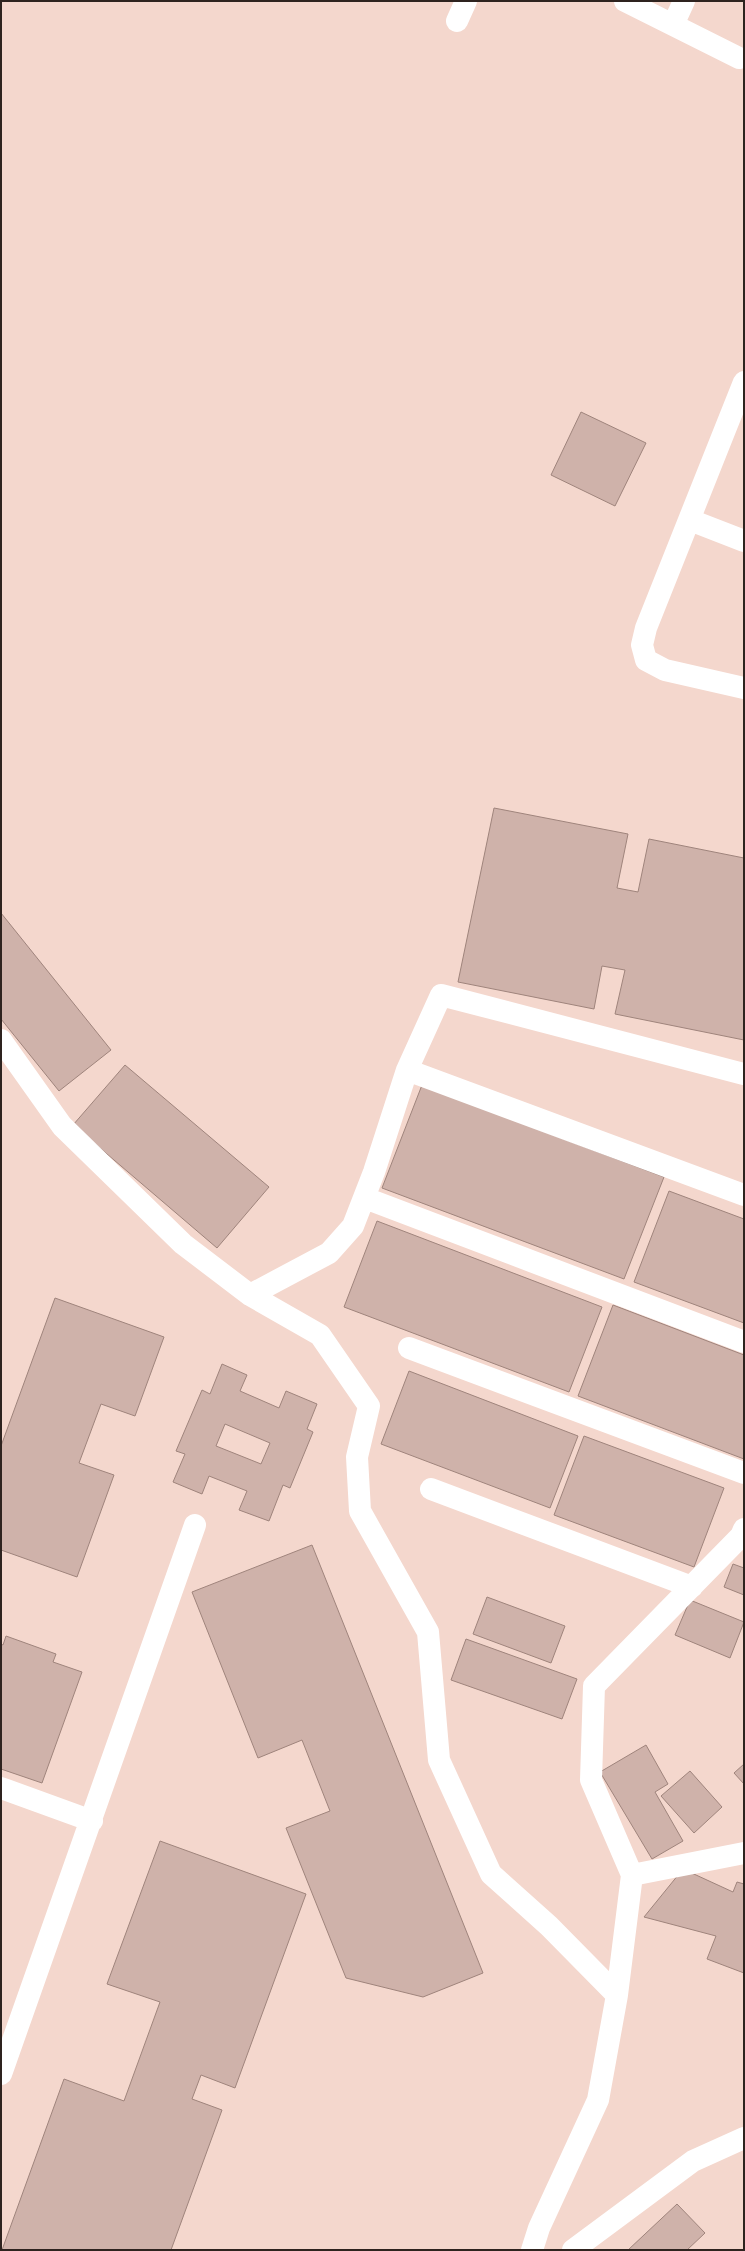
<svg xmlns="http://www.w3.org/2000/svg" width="745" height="2251" font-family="'Source Serif 4',serif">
  <rect width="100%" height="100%" fill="#f4d7cd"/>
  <path fill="#cfb2aa" stroke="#9f847c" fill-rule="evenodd" d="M581,412L646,443L615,506L551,475Z
    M494,808L628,834L617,888L638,892L649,839L744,858V1040L615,1014L625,970L602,966L594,1009L458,982Z
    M1,913L111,1050L59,1091L1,1019Z
    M125,1065L269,1187L217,1248L73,1125Z
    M422,1085L664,1177L624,1279L382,1188Z
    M669,1191L744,1219V1323L634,1282Z
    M377,1221L602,1307L569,1392L344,1307Z
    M55,1298L164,1337L135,1416L101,1404L79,1463L114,1475L77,1577L1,1550V1446Z
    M613,1305L744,1355V1459L578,1396Z
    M222,1364L247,1375L240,1391L279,1408L286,1391L317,1404L307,1429L313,1432L290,1488L283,1485L269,1521L239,1510L247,1491L209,1476L202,1494L173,1482L185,1454L176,1451L202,1390L210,1394ZM225,1424L270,1443L261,1464L216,1446Z
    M409,1371L578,1436L550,1508L381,1444Z
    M584,1436L724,1488L694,1567L554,1515Z
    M312,1545L483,1973L423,1997L346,1978L286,1828L330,1811L302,1740L258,1758L192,1592Z
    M733,1564L744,1568V1595L724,1587Z
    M487,1597L565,1626L551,1663L473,1634Z
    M690,1600L744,1622L730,1658L675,1635Z
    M6,1636L56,1654L53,1662L82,1672L42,1783L1,1769V1644L3,1645Z
    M466,1639L577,1679L562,1719L451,1680Z
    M646,1745L668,1784L655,1792L683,1841L652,1859L600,1772Z
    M744,1764V1784L734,1773Z
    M690,1771L722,1807L694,1833L661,1796Z
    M160,1841L306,1894L235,2088L201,2075L192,2099L222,2110L171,2250H2L64,2079L124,2101L160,2002L107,1984Z
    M683,1869L733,1892L737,1882L744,1884V1973L707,1959L716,1936L644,1917Z
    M677,2204L705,2233L687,2250H628Z"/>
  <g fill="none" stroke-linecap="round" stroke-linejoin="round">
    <path stroke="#fff" stroke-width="22" d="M625,1L739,58
      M457,21L466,1
      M673,25L684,1
      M744,382L646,628L642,645L646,660L665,670L744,688
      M690,520L744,541
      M1,1040L62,1126L183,1244L250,1295L320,1335L369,1406L357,1457L360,1511L428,1632L439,1760L491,1874L549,1926L617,1995
      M407,1070L744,1195
      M365,1198L744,1342
      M250,1295L329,1253L353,1226L374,1172L407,1070L441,995L744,1074
      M409,1348L744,1473
      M431,1489L692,1587
      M1,1788L92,1821
      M632,1875L744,1853
      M1,2074L195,1525
      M532,2250L539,2228L598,2100L617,1995L632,1875L591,1780L594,1686L741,1536L744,1529
      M573,2250L693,2161L744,2138"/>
  </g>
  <rect width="745" height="2251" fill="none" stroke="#2e231f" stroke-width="4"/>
</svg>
